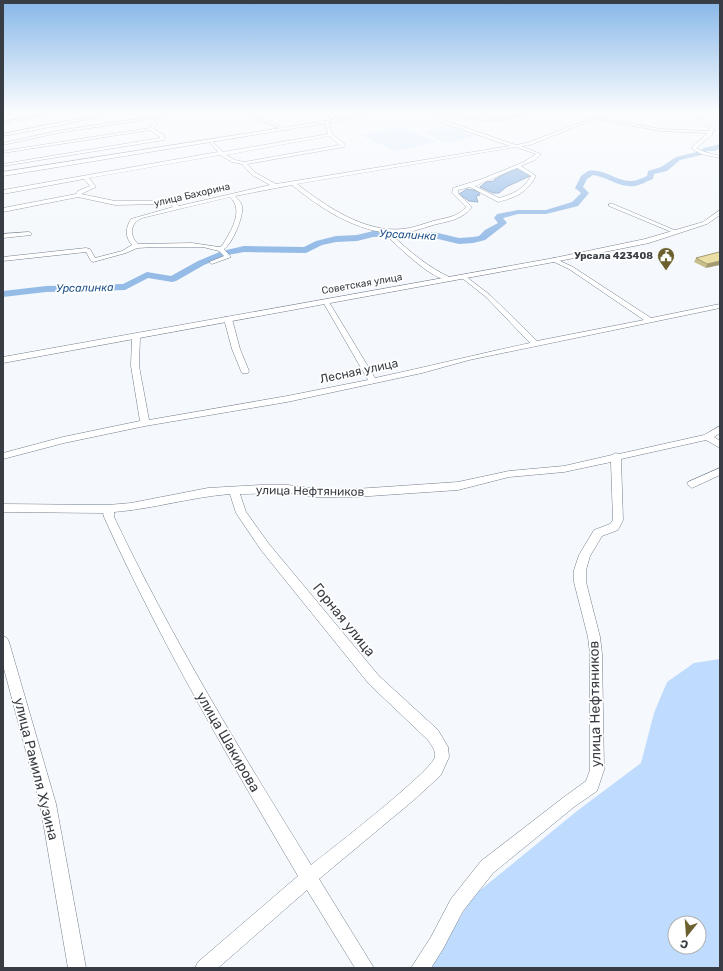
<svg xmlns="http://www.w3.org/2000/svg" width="723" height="971" font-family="Rubik,sans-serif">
  <rect width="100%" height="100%" fill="#f5f8fc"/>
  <path fill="#deedff" d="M449,126L469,133H468L477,136L450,143L440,140L422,132Z
    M402,127L437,142L396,151L361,135Z"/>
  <path fill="#bfdcfe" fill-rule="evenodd" d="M720,659V968H430L473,896L577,811L641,763L654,713L667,682L694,663ZM675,923H699V947H675Z"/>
  <path fill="#95bbe7" stroke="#7995b6" d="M516,168L531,174L530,176L506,187L499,193H493L480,187L486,182L494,181L495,179Z
    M467,189L478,191L480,195L476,196L478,202L469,201L459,194Z"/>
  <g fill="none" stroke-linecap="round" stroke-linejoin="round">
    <path fill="#95bbe7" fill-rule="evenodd" d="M720,144V148L715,151H708L701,155L680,160L667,171L654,174L653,179C647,181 641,185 635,186C620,188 607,177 593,175L587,179L583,187L589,193L578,206L546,214H518L503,218L507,223L485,240L473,243L459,244L434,238H398L388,236L373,237L357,241L336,242L322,245L306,253L244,252L228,255L204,265L176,281L172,282L148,278L125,290L46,292L3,297V291L46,286L123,284L147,272L171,276L198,261L222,251L244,246L304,247L316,241L336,236L357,235L373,231L388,230L398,232H434L459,238L473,237L479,236L485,230L498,223L494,218L497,214L518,210H546L572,202L581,193L575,188L581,176L588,171C605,168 616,182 632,181C636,181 642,178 647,176L648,171L661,167L676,157L697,152L704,148Z"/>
    <defs>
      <path id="minor" d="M61,111H67L3,124V122Z
        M116,111H122L61,125L3,136V134Z
        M189,111H197L153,119L157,123L153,129L164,135V140L3,166V164L160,138V137L150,130L3,153V151L150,128L153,123L149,119L57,133L3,145V143L57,131Z
        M237,111H242L287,129L284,130Z
        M358,111H366L332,117L340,120L339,122L326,116Z
        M487,111H494L467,117L498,119L538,111H544L498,121L438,116L443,120L516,145L527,143L610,111H615L599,118L661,129L709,131L710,129L696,119L707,112L719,111L720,113H709L700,119L715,130L712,132V135L696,148L705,152L720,156V158L701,154L691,148L708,133L661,131L595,119L530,145L521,146L541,154L535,160L521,166L536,176C526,193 517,197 498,202L470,187L458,190V193L472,207C463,219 450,221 437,224C425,227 414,232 402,233C362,236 321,209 292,185L235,196C238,199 241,202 242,206C244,217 232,244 224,249L231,257L212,264L209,262L224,256L219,251L203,247H155L137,248L126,253L93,262L91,261L86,252L3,261V257L86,248L90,249L95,258L122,251L132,245C125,237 125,229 131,219L173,207L170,204H162L115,205L78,197L3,212V208L76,194L78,191L90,186L84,179L3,194V190L218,152L209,141L211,140L223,152L328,134L325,123L327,122L329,123L332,134L345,144L344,147L247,164L256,173L276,184L510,146L441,122L432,114L435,113L457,116ZM329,136L340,145L244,162L235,160L226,155ZM516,147L536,154L524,162L482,179L453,188L452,193L466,207C458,217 445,218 433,221C423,224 413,228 403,229C364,233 326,206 297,184ZM220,155L232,162L242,164L252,175L270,185L179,206L171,201H115L81,194L96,187L89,178ZM517,168L531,176C523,190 513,194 499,198L475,186ZM230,197C245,211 230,232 222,246L219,247L192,243L138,244C129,235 130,223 142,218Z
        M609,204H613L679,232L674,233L609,206Z
        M29,232L31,233V235L3,238V234Z
        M388,235H392C410,252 428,267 451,278V280C435,283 400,248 388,237Z
        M554,258L573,267L651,318L720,304V308L469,360L422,373L287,402L145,426L64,443L3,459V453L63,437L140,421L131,366L132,336L136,334L140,336L139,366L149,420L287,396L368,380L323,302L326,300L329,302L375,378C427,367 478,354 530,343L486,297L462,278V276L464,275L490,295L537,341L644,320L569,269L552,261L551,260Z
        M225,317H228L232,319L240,349L249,371L248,373H242L241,371L232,349L224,319Z
        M720,426V433L714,437L720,441V448L706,440L621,459L623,520L618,530L602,536L590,556L586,570V582L600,637L602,654L604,770L597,791L574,807L493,873L463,911L443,949L431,968H411L431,937L451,899L481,861L564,797L586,781L590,770V654L588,637L574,582V570L579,555L594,530L610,524L613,520L611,462L564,472L509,477L458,490L355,497H317L288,493L240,494L246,512L269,544L379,676L438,730L448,747L449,757L441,775L415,799L319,879L374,968H355L307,890L218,968H195L198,962L298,876C229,759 160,641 104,517L103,513L3,512V504L108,505L131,503L208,488L261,485H288L317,489H355L458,482L509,471L564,466L612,455L616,453L619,454L704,435ZM230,494L236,513L261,550L369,684L428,740C431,745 436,750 435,757C432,771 329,851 311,865C241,752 171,637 114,517V512C153,509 191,497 230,494Z
        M720,468V475L692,488L687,484L688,482Z
        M3,636L7,638L9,642L56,804L86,968H68L40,804L3,665Z"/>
      <path id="tertiary" d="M720,210V215L707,224L649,243L554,262L3,363V357L554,258L645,239L703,222Z"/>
      <path id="secondary" d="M389,111H400L3,176V172Z"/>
    </defs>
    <use href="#minor" stroke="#727f8d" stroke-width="1"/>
    <use href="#tertiary" stroke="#727f8d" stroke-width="1"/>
    <use href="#secondary" stroke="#727f8d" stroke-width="1"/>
    <use href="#minor" fill="#fff" fill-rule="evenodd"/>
    <use href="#tertiary" fill="#fff" fill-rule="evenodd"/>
    <use href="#secondary" fill="#fff" fill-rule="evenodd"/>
  </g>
  <path fill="#c9bf8d" d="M719,252L706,268L694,262L696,258Z"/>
  <path fill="#a49b73" d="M720,261V265L706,268L707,264Z"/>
  <path fill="#eadea4" stroke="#a49b73" d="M719,252L720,253V261L707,264L696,258Z"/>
  <linearGradient id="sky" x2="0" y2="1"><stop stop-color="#87b7e8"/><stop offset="0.45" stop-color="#fafcfe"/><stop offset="1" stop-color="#fafcfe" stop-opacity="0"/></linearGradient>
  <rect width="723" height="247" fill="url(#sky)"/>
  <defs>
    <symbol id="civic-pin" viewBox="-11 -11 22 30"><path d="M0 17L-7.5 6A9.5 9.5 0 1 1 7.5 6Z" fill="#6c612e" stroke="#fff"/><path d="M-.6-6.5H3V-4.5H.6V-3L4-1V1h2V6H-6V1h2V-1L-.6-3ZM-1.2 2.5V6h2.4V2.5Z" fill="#fff"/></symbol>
  </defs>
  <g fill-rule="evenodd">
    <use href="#civic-pin" x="656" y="246" width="20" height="27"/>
  </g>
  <g text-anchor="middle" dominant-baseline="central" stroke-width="3.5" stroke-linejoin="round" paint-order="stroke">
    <g font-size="10" fill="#383d43" stroke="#fff">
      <text transform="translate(192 195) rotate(-13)">улица Бахорина</text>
      <text transform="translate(362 284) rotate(-10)">Советская улица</text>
    </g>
    <g font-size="10" font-weight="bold" fill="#383d43" stroke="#fff" text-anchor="end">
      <text x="653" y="256">Урсала 423408</text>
    </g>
    <g font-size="11" font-style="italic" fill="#22558c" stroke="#fff">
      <text transform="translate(408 235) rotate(3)">Урсалинка</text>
      <text transform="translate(85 288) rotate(-1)">Урсалинка</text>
    </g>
    <g font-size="12" fill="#383d43" stroke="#fff">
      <text transform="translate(359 371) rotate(-12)">Лесная улица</text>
      <text transform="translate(310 491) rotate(1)">улица Нефтяников</text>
    </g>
    <g font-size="14" fill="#383d43" stroke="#fff">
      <text transform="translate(344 620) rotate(51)">Горная улица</text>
      <text transform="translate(595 704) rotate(-91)">улица Нефтяников</text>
      <text transform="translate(228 742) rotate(60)">улица Шакирова</text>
      <text transform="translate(36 769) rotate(76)">улица Рамиля Хузина</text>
    </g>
  </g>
  <rect width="723" height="971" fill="none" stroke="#383d43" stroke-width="8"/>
  <g transform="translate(687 935) rotate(197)"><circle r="19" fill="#ffffff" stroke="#afb1b4"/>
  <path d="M0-3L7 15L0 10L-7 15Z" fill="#6c612e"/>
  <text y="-6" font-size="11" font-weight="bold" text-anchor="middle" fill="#383d43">С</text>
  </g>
</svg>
